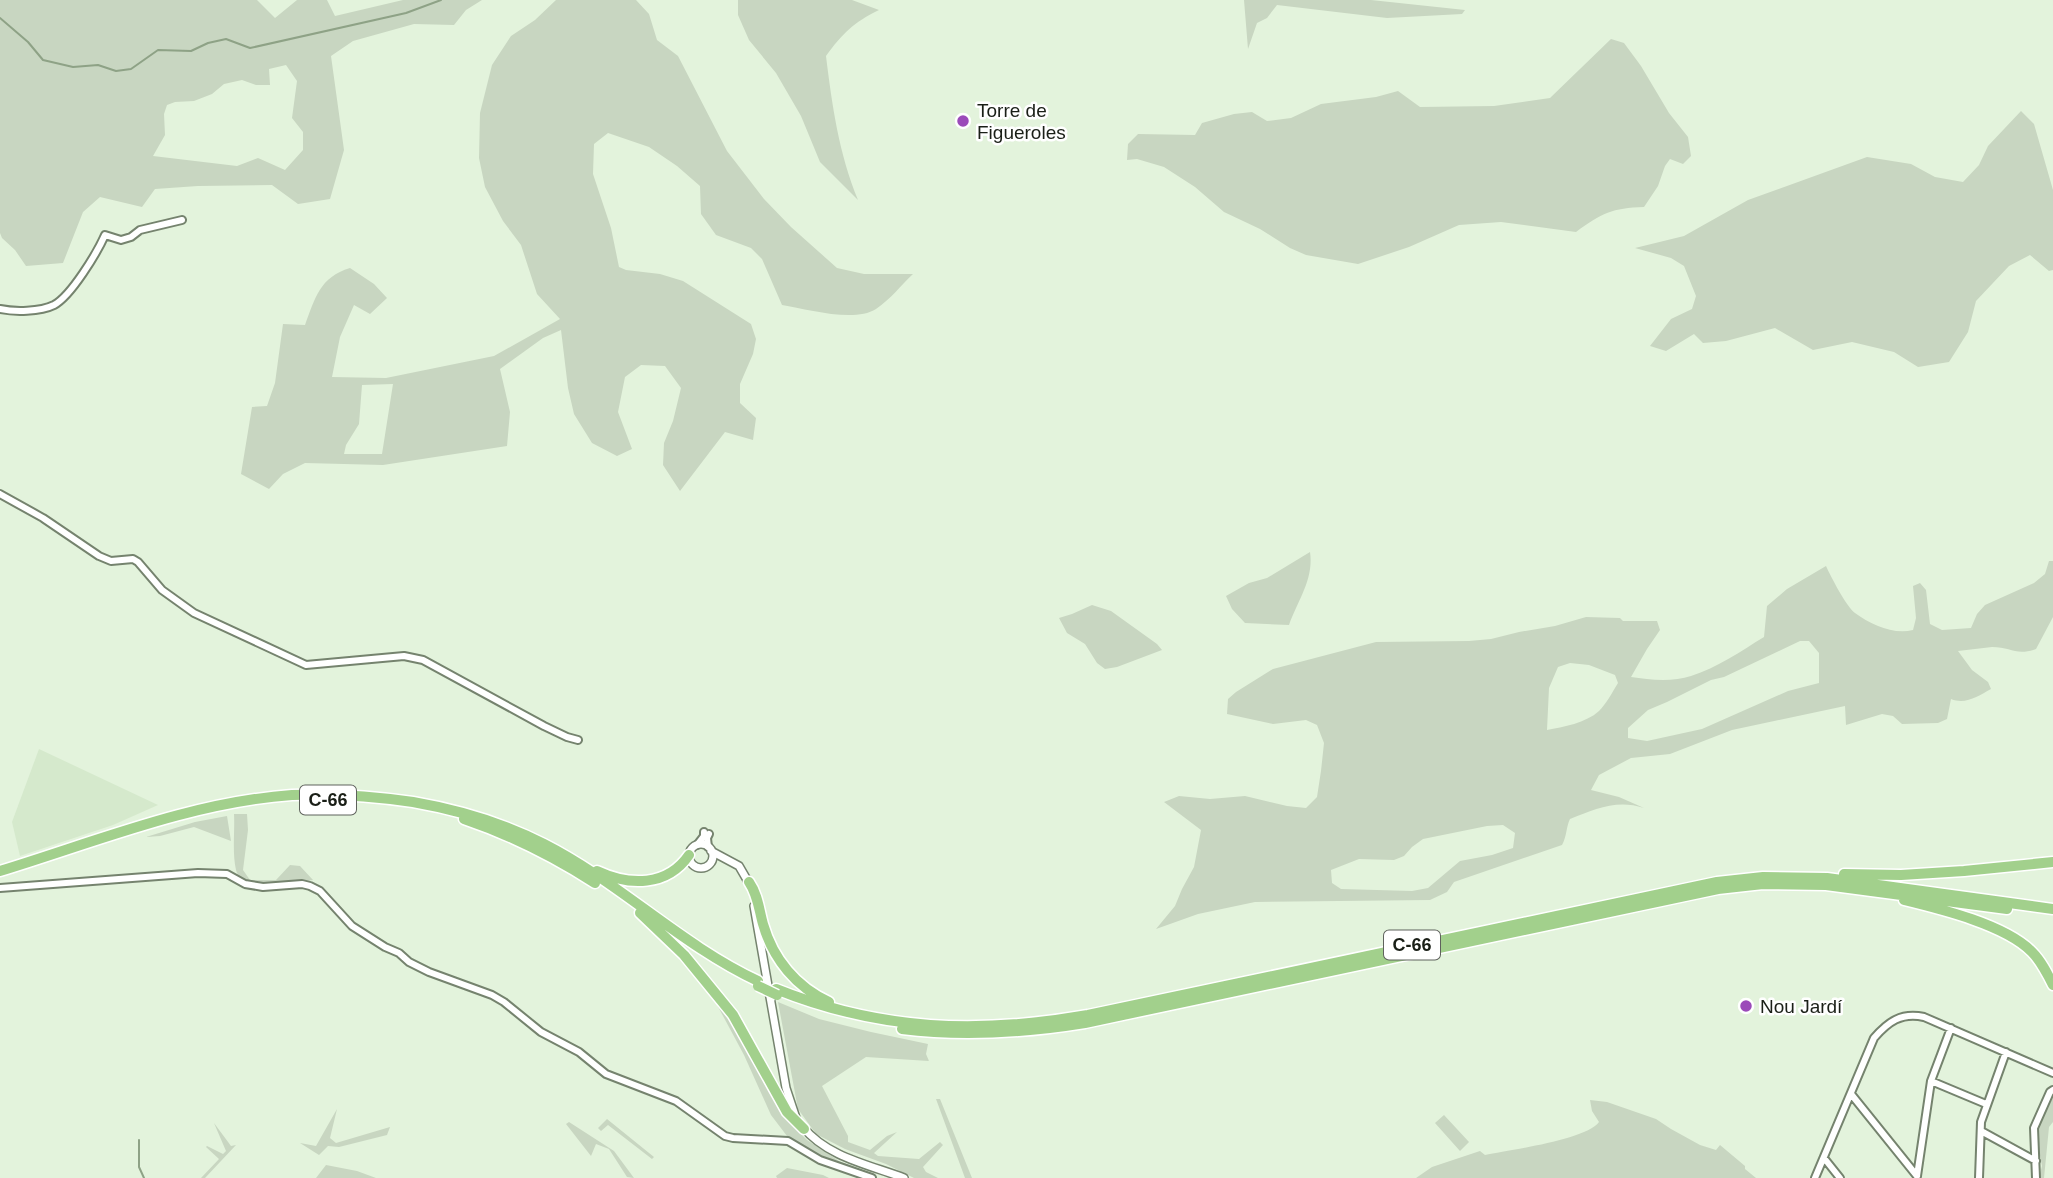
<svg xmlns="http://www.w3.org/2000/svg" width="2053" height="1178" font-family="Arial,sans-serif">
  <rect width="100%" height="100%" fill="#e3f3dc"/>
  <path fill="#d5e9cc" d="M39,749L158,805L113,825L20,856L12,822Z"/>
  <path fill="#c8d6c1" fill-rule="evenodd" d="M0,0H257L275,18L297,0H327L335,16L403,0H482L466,10L454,25L414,24L353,41L331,56L344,150L330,199L298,204L272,185L198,186L155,189L142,207L100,197L83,212L63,263L26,266L15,250L2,238L0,233ZM286,65L297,81L292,118L303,132V150L285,170L258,158L237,166L153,156L165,135L164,114L167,105L175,102L194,101L212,94L224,84L242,80L256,85H270L269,69Z
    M556,0H636L649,14L657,40L678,56L727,151L764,199L791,227L837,268L864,274H913C901,285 891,299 876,309C854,323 807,309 782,305L762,259L751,248L716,235L701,214L700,186L677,166L649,147L608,133L594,144L593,174L611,228L619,267L626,270L660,274L683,281L751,324L756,339L753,354L740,384V403L756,418L753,440L725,432L680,491L663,465L664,443L673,421L681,388L665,366L641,365L625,377L618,412L632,449L617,456L592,443L574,414L568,388L561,330L543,338L500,369L510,412L507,446L383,465L305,463L283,474L269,489L241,474L252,407L267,406L275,383L283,324L305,325C315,298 320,277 350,268L374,284L387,298L370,314L354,305L340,337L332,377L386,378L494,356L560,319L537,294L521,245L503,221L485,187L479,158L480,113L492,65L511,36L535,20ZM393,384L382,454H344L346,445L359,424L362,385Z
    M738,0H852L879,10C854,22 842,34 826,56C832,105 839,154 858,200L820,162L801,116L776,73L749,40L738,15Z
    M1244,0H1371L1465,10L1462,14L1387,18L1277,5L1267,18L1257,23L1248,49Z
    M1611,39L1624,43L1641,66L1669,113L1688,137L1691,156L1683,164L1670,159L1665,166L1658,186L1644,207C1612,208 1602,213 1576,232L1501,222L1459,225L1409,247L1358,264L1306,255L1290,248L1260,229L1224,212L1195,187L1164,167L1137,159L1127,160L1128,144L1138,134L1195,135L1202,123L1234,114L1252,112L1267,121L1291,118L1321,104L1376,97L1398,91L1420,107L1494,106L1550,98Z
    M2021,111L2034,124L2053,190V270L2049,271L2030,255L2009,266L1976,301L1968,332L1949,362L1918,367L1894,352L1852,342L1813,350L1775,328L1726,341L1703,343L1694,334L1666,351L1650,346L1671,319L1692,309L1696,296L1684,266L1671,258L1635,248L1684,236L1748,200L1867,157L1911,164L1935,177L1963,182L1979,165L1988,146Z
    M1310,552C1314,579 1298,600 1289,625L1245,623L1232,609L1226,596L1249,583L1267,578Z
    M2049,561H2053V617L2036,649C2016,656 2011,647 1992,647C1981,648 1969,650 1958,651L1972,670L1988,682L1991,689C1978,696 1966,705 1951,699L1947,719L1938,723L1902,724L1893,716L1882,714L1846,725L1845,706L1732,730L1670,754L1631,758L1599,775L1591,790L1619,797L1644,808C1617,799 1595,809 1570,819C1566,827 1567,836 1562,845L1454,882L1447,892L1430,900L1255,902L1198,914L1156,929L1175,906L1182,889L1194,867L1201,830L1164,802L1179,796L1210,799L1245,796L1287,806L1306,808L1317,797L1321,771L1324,743L1317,725L1306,720L1273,724L1227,714L1228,699L1236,692L1273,669L1376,642L1469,641L1491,639L1519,632L1555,626L1586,617L1620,618L1623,621H1657L1660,630L1647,649L1631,677C1650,680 1673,682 1691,676C1717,668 1741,651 1764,637L1767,606L1787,589L1826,566C1831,577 1846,606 1855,613C1871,625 1894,635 1913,630L1916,618L1913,586L1920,583L1926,590L1930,624L1942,630L1971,628L1977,614L1985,605L2034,583L2045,574ZM1800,641H1809L1819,653V683L1788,691L1702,729L1647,741L1628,738V728L1648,710L1667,702L1711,680L1724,677ZM1570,663L1589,665L1615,675L1618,683C1612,693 1606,704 1599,711C1586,723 1563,727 1547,730L1549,688L1558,667ZM1503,825L1515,833L1513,848L1492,855L1460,861L1428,888L1412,891L1341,889L1332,883L1331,870L1359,859L1394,860L1404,856L1412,847L1423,839L1487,826Z
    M1092,605L1111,611L1157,644L1162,650L1117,667L1105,669L1097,663L1085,644L1067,633L1059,618L1072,614Z
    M234,814H247L248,830L243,870L250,880H276L290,865L300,866L313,880C295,882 241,893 236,870C232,852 235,831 234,814Z
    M227,816L231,841L194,827L160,836L146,837L195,822Z
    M715,1001L738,1033L785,1118L807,1140L839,1161L874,1175L827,1161L787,1136L771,1115L744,1055Z
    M778,1002L819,1019L871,1032L928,1044L926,1054L929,1061L866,1057L822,1086L848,1136V1142L870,1150L887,1136L897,1132L874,1153L878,1156L919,1159L940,1142L943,1145L923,1167L926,1172L938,1178H914L886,1164L845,1149L816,1134L798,1109Z
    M2053,1097V1122L2049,1127L2044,1178H2041L2040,1174L2042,1166L2037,1139L2039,1127L2046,1108H2048Z
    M936,1099H940L972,1178H965Z
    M1590,1100L1607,1102L1656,1119L1671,1129L1700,1145L1716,1150L1720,1145L1745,1166V1169L1756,1178H1416L1432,1167L1480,1151L1485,1155C1509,1150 1586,1140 1599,1122L1592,1111Z
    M337,1109L330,1138L336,1143L390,1127L387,1135L339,1147L328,1146L319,1155L300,1143L316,1146Z
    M1444,1115L1469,1142L1460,1151L1435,1123Z
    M607,1119L654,1157L652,1159L608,1125L601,1131L598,1128Z
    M569,1122L614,1151L634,1178L627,1177L609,1149L596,1144L591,1156L566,1124Z
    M214,1123L231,1146L236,1145L205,1178H201L219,1159L206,1147L207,1146L223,1154L226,1151Z
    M326,1165L357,1171L376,1178H316Z
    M787,1168L823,1175L829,1178H777L776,1176Z"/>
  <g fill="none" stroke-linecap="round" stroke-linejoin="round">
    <path stroke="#8ea286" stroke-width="2" d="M0,18L28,42L43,60L73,67L98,65L116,71L131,69L158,50L191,51L208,43L226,39L250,48L406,13L441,0
      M139,1140V1167L144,1178"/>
    <defs>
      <path id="minor" d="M0,309C14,312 40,312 54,305C71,296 97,253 105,235L121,240L131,237L140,230L182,220
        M0,494L43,518L99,556L111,561L133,559L138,562L162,590L194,613L306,665L404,656L423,660L544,726L567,737L578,740
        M697,845L704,836V832
        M708,847L707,838L709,834
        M0,888L198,873L227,874L245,884L263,887L302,884L310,886L320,891L352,926L385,947L399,953L409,962L429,972L492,995L504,1002L541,1032L579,1052L606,1074L676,1101L725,1136L733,1138L788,1141L820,1160L872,1178
        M1931,1081L1986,1104
        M1851,1094L1917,1176
        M1981,1131L2036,1161
        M1824,1158L1840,1178
        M1917,1176L1931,1081L1951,1028
        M1815,1178L1874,1038C1888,1022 1901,1012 1924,1017L2053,1073
        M1979,1178L1981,1122L2006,1052
        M2036,1178L2034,1128L2050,1092L2053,1090"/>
      <path id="tertiary" d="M689 856a12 12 0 1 1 24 0a12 12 0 1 1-24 0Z
        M711,851L739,866L750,885
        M754,906L786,1088L796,1118
        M803,1127C827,1157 870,1165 904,1178"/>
      <path id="trunk" d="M464,819C511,835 553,856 595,883
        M0,871C95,842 192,802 292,795C332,793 373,796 413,802C459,810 503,823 544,844C619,882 681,945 758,981
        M597,871C629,886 667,887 689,855
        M1844,874L1901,875L1964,871L2053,862
        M749,882C758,895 759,910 763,924C773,959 796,987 829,1002
        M1904,900C1941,909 2006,925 2032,952C2041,961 2047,973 2053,985
        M640,913L684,955L733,1015L787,1112L804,1129
        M776,989C880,1031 979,1034 1088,1015L1717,882L1763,877L1827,878L2053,909
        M902,1029C964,1037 1023,1033 1085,1023L1718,889L1763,884L1826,885L2007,909"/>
    </defs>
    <use href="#minor" stroke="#75836e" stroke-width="10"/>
    <use href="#tertiary" stroke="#75836e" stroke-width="10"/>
    <use href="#trunk" stroke="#fff" stroke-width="13"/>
    <use href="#minor" stroke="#fff" stroke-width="6"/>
    <use href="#tertiary" stroke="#fff" stroke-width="7"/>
    <use href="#trunk" stroke="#a2d08c" stroke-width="10"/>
    <defs>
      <path id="trunk-bridge" d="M758,986L777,995"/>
    </defs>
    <use href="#trunk-bridge" stroke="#fff" stroke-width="13" stroke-linecap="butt"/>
    <use href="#trunk-bridge" stroke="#a2d08c" stroke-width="10"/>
  </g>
  <g fill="#9b4ab9" stroke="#fff" stroke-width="2.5">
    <circle cx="963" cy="121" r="7"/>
    <circle cx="1746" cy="1006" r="7"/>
  </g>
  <g text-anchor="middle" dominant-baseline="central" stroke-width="5" stroke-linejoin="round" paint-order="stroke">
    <g fill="#fff" stroke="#5f625d" stroke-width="2">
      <rect x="300" y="785.5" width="56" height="29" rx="5"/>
      <rect x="1384" y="930.5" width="56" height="29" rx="5"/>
    </g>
    <g font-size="18" font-weight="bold" fill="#1a1f17">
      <text x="328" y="800">C-66</text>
      <text x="1412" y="945">C-66</text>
    </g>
    <g font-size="19" fill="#1a1f17" stroke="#fff" text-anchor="start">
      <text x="977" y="110">Torre de<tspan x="977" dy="22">Figueroles</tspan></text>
      <text x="1760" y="1006">Nou Jardí</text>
    </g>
  </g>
</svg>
